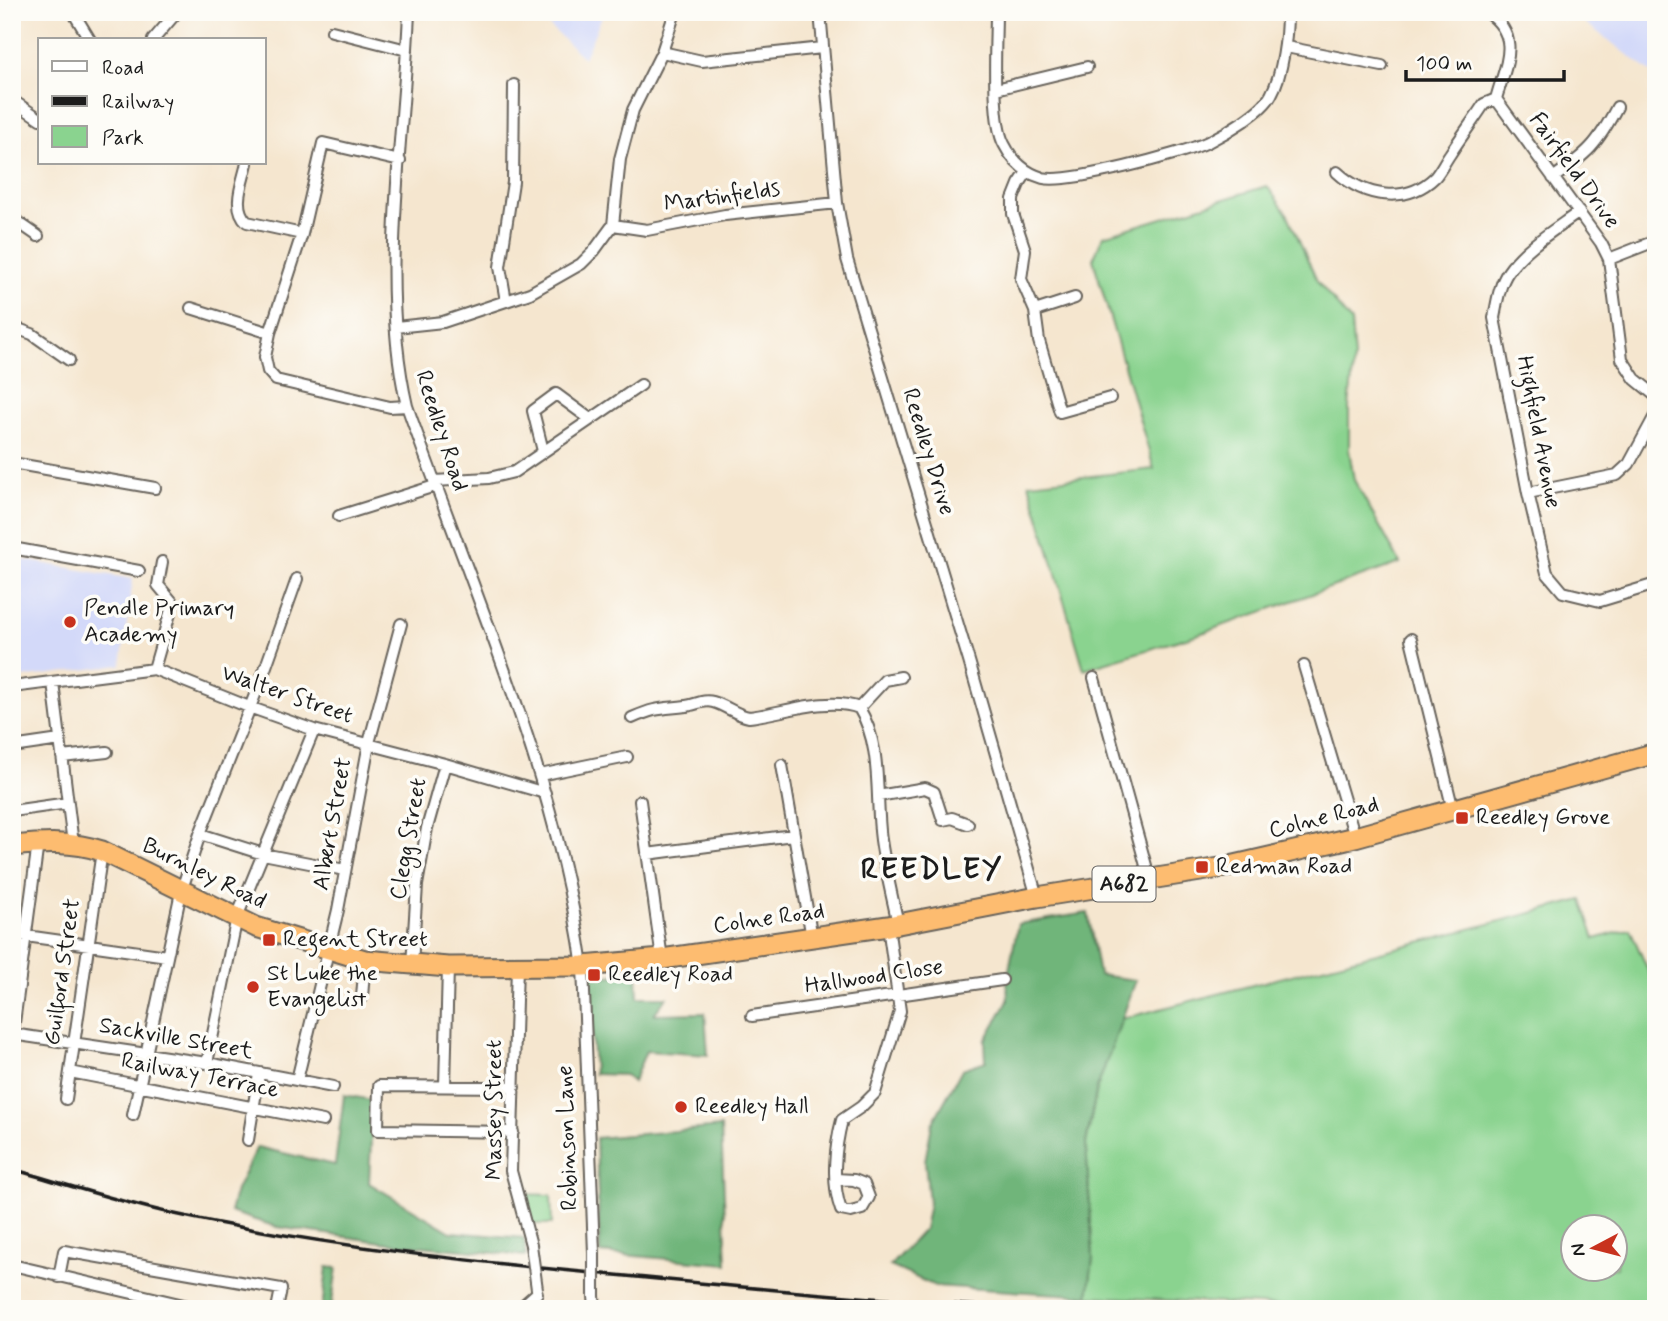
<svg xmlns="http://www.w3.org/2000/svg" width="1668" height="1321" font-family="Mynerve,sans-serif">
  <rect width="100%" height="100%" fill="#fdfcf7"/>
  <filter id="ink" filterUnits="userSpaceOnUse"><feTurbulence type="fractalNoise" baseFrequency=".0143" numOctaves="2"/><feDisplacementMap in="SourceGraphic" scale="14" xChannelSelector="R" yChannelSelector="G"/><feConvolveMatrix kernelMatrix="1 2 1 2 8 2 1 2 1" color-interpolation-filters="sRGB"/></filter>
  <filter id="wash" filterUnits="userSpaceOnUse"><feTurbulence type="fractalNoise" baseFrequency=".00686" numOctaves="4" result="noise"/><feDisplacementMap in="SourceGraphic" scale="28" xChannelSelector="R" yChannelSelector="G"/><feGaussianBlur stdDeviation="1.57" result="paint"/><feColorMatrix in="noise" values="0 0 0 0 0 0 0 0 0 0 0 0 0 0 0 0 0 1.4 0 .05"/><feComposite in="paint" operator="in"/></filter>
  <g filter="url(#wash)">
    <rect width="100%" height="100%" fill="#f5e6cf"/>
    <path fill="#d3d9f9" d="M522,12H604L584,58L546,23Z
      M1571,12H1656V66L1652,73Z
      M12,558L133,579L121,665L12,679Z"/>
    <path fill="#8ad38f" stroke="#537856" stroke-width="2" fill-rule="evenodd" d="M1267,186L1288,215L1317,281L1351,322L1354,358L1349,407V450L1354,480L1400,563L1199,634L1084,669L1029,483L1154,469L1093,259L1103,236Z
      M1582,900L1595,939L1630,929L1651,977L1656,975V1309H1334L1088,1296L1093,1258L1086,1144L1097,1088L1121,1019ZM1574,1226H1616V1268H1574Z
      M520,1194L551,1195L552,1224H530Z"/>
    <path fill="#6fb57a" stroke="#46684b" stroke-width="2" d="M1088,913L1099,975L1136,980L1097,1088L1086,1143L1093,1258L1088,1296L935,1286L890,1266L924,1229L929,1203L925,1161L932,1124L962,1069L986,1061L985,1041L1008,1001L1007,980L1018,924Z
      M637,974L638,997H667L654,1014L705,1013L708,1055L646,1051L633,1082L625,1075L594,1074L589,977Z
      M344,1095L373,1100L369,1183L451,1232L524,1238L526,1256L389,1243L277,1227L230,1212L236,1190L257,1147L335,1165Z
      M721,1127L727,1264L600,1253L596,1138Z
      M327,1267L337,1268L331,1309H322Z"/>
  </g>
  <g filter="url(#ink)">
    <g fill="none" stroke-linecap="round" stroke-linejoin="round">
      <defs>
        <path id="street" d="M73,12L90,40
          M409,12C404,139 378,281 407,406C472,590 555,771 583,966L594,1253
          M820,12L837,203L847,259L969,661L1037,897
          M996,12C996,42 991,120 1004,144C1012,160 1025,173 1043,178C1067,184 1183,154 1208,142C1226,133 1262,112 1271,95C1283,73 1287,37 1287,12
          M1487,12C1523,37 1505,65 1496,99
          M332,31L407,50
          M153,40L177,12
          M1286,47L1382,66
          M662,52L702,61L822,48
          M996,89L1087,67
          M1496,99L1601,243L1609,259L1622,359L1635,379L1656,396
          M12,100L40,119
          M400,161L323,143L302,234L270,333L265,357L268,371L276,380L390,407L407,406
          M247,163C243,182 231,207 247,222L302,234
          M1027,172L1019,184L1013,199V214L1025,250L1021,279L1035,311L1039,341L1060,412L1110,398
          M1337,172C1364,197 1406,205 1435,177C1441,170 1445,161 1450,154C1461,137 1473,121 1484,104L1496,99
          M1553,178C1588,153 1597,145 1617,107
          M1579,212C1556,229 1525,247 1508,272C1499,285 1497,303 1494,318L1528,493L1547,573L1563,592L1600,601L1656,584
          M12,218L38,236
          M613,225L647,230L725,215L837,203
          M1609,259L1650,243L1656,237
          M506,301L500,267L513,182L514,85
          M191,308L270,333
          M1035,311L1075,298
          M396,327L443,322L530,293L581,264L594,251L613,225L620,159L633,110L662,52L675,12
          M12,335L21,330L32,334L69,360
          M543,451L533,411L556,394L590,419
          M12,463L155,488
          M434,481L489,478L514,472L641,385
          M1528,493L1617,475L1629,464L1656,414
          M339,516L435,486
          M12,548L139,571
          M1411,639L1453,810
          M1304,666L1355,837
          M154,669L173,603L158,585L162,562
          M1094,678L1150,880
          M53,682L73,844
          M12,687L154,669L249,707L314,730L445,764L545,793
          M859,708C883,747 875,796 881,840C885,868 892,896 898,924
          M859,708L885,680L901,677
          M632,718C657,707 661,709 686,706C696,705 703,699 713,702C727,706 736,715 749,717C783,713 828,696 859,708
          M12,747L60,740
          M62,757L107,752
          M782,765L812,938
          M540,775L627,757
          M878,796L925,788L934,792L943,820L952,818L968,824
          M640,801L662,959
          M12,811L68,803
          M200,834L263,854L345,870
          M647,854L793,835
          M12,934L167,956
          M412,965L417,885L427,828L445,764
          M517,966L511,1171L531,1245
          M362,997L365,960
          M752,1016L1002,980
          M12,1034L207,1063L333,1087
          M12,1038L38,843
          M207,1063L237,917L314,730
          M70,1072L323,1121
          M297,1080L338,910L369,743L401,624
          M445,1086L448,967
          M66,1099L102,851
          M133,1115L181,892L200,834L264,672L297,579
          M513,1132L378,1130L379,1086L514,1087
          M248,1140L259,1074
          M836,1179L854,1180L864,1184L869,1197L862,1209L851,1212L841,1210C831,1183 835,1147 842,1120L861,1107L875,1093L900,1011L888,926
          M12,1265L201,1309
          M59,1277L64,1251L281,1289L277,1309
          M594,1296L595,1309
          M519,1309L537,1293"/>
        <path id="highway" d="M12,846C43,843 72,841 102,851L256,927L365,960L448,967L583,966L662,959L888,926L1037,897L1226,867L1355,837L1656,753"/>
      </defs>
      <use href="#street" stroke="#68635b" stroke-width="14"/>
      <use href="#highway" stroke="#68635b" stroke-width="23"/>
      <use href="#street" stroke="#fff" stroke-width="10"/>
      <use href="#highway" stroke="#fdbc6f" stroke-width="19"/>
      <path stroke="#1c1c1c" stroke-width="3.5" d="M12,1169C65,1184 117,1201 170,1213C320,1246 473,1262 626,1276C759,1289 893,1301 1027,1309"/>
      <defs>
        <path id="street-bridge" d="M531,1245L537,1289
          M594,1253V1296"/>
      </defs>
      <use href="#street-bridge" stroke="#68635b" stroke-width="14" stroke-linecap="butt"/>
      <use href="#street-bridge" stroke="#fff" stroke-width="10"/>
    </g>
  </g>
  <g fill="#c8321e" stroke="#fdfcf7" stroke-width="2.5">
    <circle cx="70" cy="622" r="7"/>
    <rect x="1455" y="811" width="14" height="14" rx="3.5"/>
    <rect x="1195" y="860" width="14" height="14" rx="3.5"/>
    <rect x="262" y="933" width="14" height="14" rx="3.5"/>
    <rect x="587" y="968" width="14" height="14" rx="3.5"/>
    <circle cx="253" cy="987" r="7"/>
    <circle cx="681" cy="1107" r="7"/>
  </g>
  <g text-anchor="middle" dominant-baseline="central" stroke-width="7" stroke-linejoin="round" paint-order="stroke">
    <rect fill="#fdfcf7" stroke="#605f5e" stroke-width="2" x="1092.5" y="866.5" width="63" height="35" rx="5"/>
    <g font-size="21" font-weight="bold" fill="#1c1c1c">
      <text x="1124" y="884">A682</text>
    </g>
    <g font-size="23" fill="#1c1c1c" stroke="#fdfcf7">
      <text transform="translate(1574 171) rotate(54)">Fairfield Drive</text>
      <text transform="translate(722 197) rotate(-8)">Martinfields</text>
      <text transform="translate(441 431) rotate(72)">Reedley Road</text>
      <text transform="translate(1538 432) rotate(79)">Highfield Avenue</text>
      <text transform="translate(928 452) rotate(73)">Reedley Drive</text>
      <text transform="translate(287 695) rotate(19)">Walter Street</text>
      <text transform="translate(1324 818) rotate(-14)">Colne Road</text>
      <text transform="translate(333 824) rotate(-80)">Albert Street</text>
      <text transform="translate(409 839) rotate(-80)">Clegg Street</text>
      <text transform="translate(204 874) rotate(26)">Burnley Road</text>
      <text transform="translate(769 919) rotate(-8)">Colne Road</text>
      <text transform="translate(63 972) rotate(-82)">Guilford Street</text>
      <text transform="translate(874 977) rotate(-8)">Hallwood Close</text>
      <text transform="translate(176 1039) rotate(10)">Sackville Street</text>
      <text transform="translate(200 1076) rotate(11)">Railway Terrace</text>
      <text transform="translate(495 1110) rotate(-90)">Massey Street</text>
      <text transform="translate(568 1138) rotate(-92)">Robinson Lane</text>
    </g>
    <g font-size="23" fill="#1c1c1c" stroke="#fdfcf7" text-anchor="start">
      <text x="84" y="609">Pendle Primary<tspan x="84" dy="26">Academy</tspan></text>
      <text x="1476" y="818">Reedley Grove</text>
      <text x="1216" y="867">Redman Road</text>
      <text x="283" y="940">Regent Street</text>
      <text x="267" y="974">St Luke the<tspan x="267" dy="26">Evangelist</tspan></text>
      <text x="608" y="975">Reedley Road</text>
      <text x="695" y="1107">Reedley Hall</text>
    </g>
    <g font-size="30" font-weight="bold" letter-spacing="2" fill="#1c1c1c" stroke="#fdfcf7">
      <text x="932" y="869">REEDLEY</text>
    </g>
  </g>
  <rect width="1668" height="1321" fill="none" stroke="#fdfcf7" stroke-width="42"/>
  <rect x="38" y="38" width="228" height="126" fill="#fdfcf7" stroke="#a3a29f" stroke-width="2"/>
  <rect x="52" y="61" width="35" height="10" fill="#ffffff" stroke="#a3a29f" stroke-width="2"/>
  <text x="102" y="74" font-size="21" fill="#1c1c1c">Road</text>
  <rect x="52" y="96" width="35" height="10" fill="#1c1c1c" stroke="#a3a29f" stroke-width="2"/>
  <text x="102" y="108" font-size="21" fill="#1c1c1c">Railway</text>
  <rect x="52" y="126" width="35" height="21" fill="#8ad38f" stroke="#a3a29f" stroke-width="2"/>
  <text x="102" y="144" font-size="21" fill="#1c1c1c">Park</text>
  <g transform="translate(1594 1248) rotate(263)"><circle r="33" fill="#fdfcf7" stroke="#a3a29f" stroke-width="2"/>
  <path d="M0-5L12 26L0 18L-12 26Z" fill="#c8321e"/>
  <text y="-10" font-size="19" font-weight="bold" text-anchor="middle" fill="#1c1c1c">N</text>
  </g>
  <path d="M1406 70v10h158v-10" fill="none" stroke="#1c1c1c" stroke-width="3.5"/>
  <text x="1416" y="70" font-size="21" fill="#1c1c1c" stroke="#fdfcf7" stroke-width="5" paint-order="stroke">100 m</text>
</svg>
